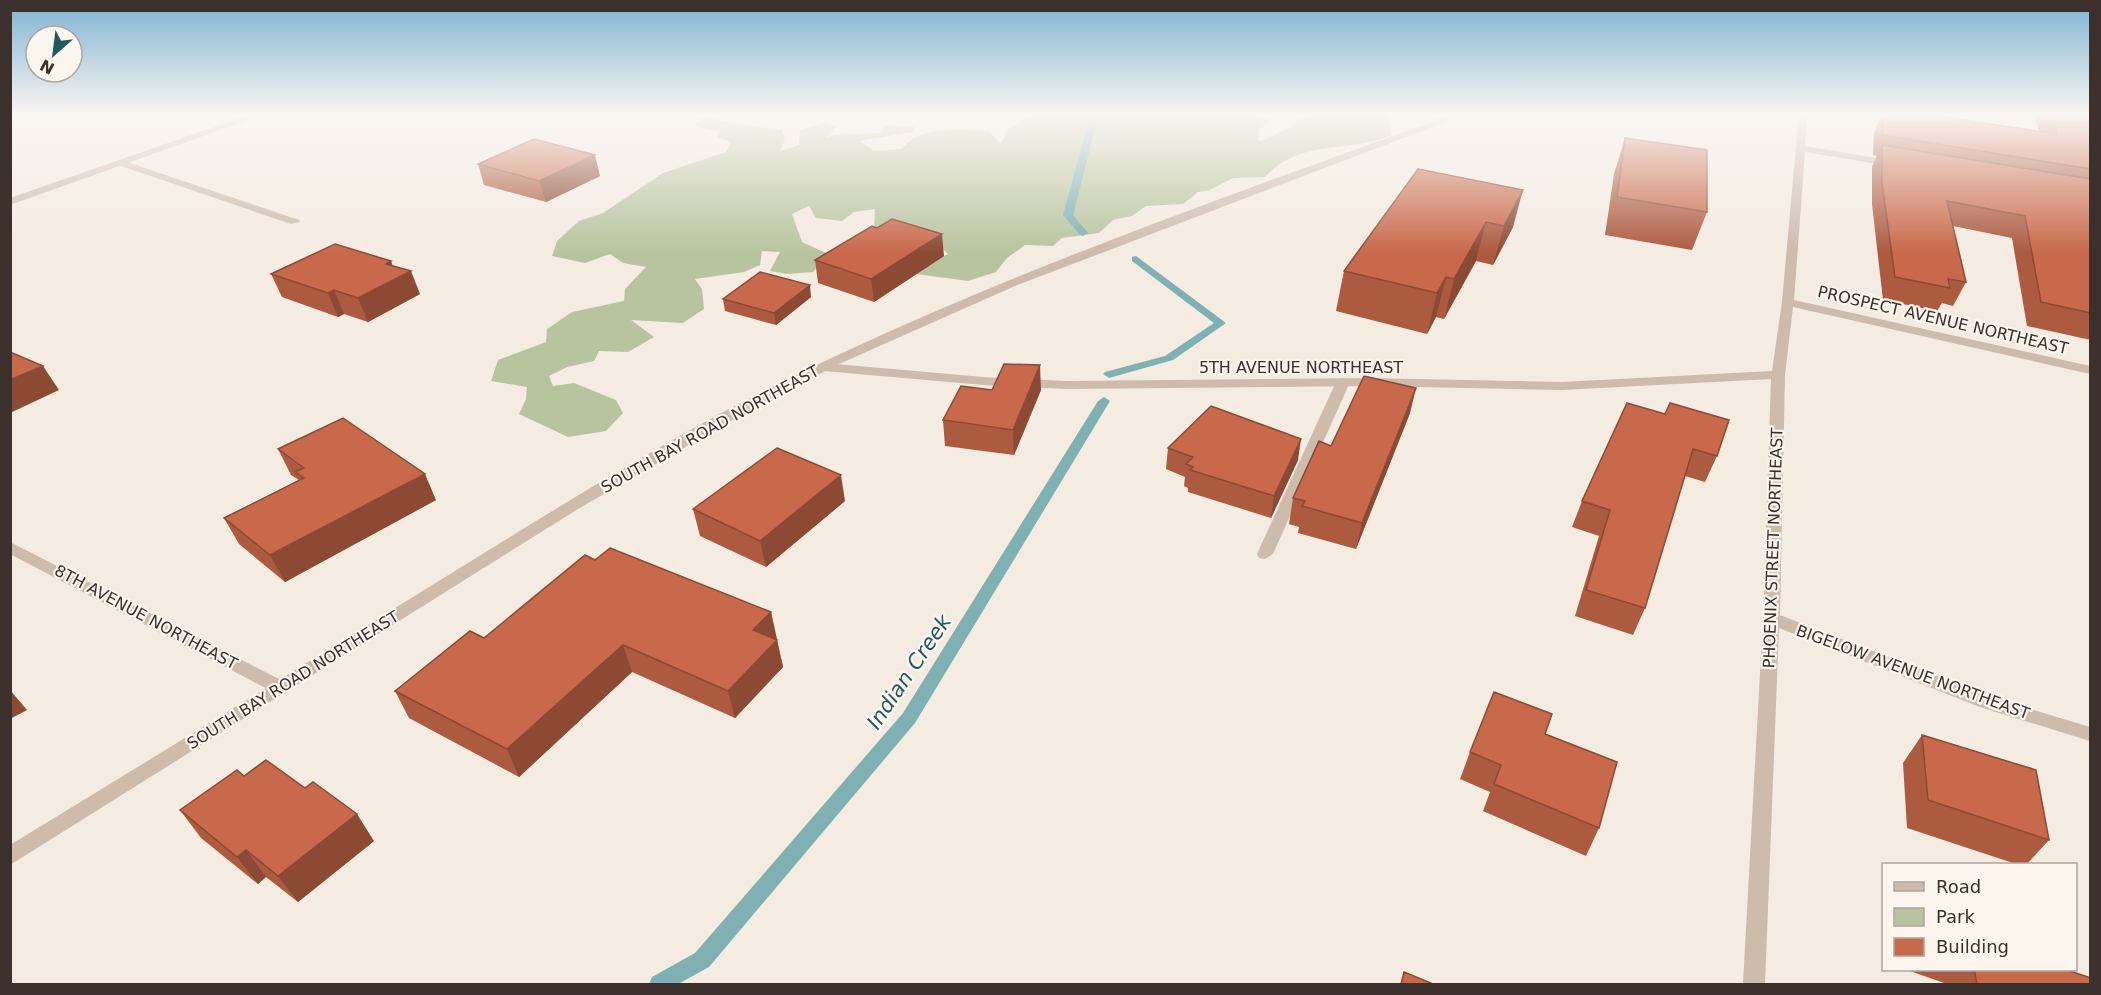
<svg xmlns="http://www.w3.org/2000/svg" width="2101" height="995" font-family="'DejaVu Sans',sans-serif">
  <rect width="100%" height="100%" fill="#f4ebe1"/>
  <path fill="#b8c4a0" d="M1061,113H1252L1270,122L1258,130L1259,141C1272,139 1279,130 1292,128L1291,125L1310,113H1389L1391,135C1348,154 1301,138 1265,177L1233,178L1210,190L1198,192L1183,204L1146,206L1132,216L1113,220L1099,233L1062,238L1053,246L1025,245L1007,258L996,272L968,281L909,273L948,254L937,243L874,228L875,209L854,212L842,221L816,218L809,206L792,214L802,242L828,254L813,272L787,274L770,271L780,252L762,251L760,265L744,272L695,279L702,289L704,309L683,323L631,320L654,337L628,352L599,351L594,361L567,367L549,376L553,386L574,383L616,400L623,413L606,431L568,437L519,414L526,399L527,387L491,381L498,360L546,342L547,329L572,312L624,301L625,289L646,267L623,263L610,254L585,263L552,256L557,241L579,221L603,213L663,173L726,152L731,142L717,137L720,131L694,126L701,118H713L724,122L782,130L785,139L780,151L799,145L800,130L827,122L836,127L826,138L833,135L881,133L886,125L915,127L912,132L859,141L874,151L902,149C922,124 958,131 987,130L1001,144L1007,130L1032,115Z"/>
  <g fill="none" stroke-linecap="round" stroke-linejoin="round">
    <path fill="#7fb0b2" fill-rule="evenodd" d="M1091,113H1099L1073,215L1088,233L1083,236L1080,235L1063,215Z
      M1136,256L1226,323L1173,360L1109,378L1103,374L1105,372L1165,356L1214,323L1132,261V257Z
      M1104,397L1110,401L915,723L709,967L678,984H649L652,977L695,953L903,713L1098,401Z"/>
    <path fill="#cdbbac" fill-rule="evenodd" d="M121,160L299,220L300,222L291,224L118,165L116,163Z
      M1343,378L1350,382L1273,554L1265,559L1259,558L1257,554L1336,382Z"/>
    <path fill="#cdbbac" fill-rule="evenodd" d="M254,113H268L10,205V198Z
      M1799,113H1807L1805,146L1895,161L1900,164L1895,167L1805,152L1794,300L2090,366V374L1793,307L1785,375L1780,615L1991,697L2090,727V741L1980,707L1779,628L1765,984H1743L1763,618L1771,379L1562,390L1369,386L1066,389L983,385L824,371L818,367L824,363L983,377L1066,381L1369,378L1562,382L1772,371L1782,302Z
      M10,542L287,683L290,688L287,693L281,695L275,693L10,554Z"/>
    <path fill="#cdbbac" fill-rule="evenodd" d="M1456,113H1469L1015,286L839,364L753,408L578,509L10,865V845C148,761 284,677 421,592C527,527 633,459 744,401C972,284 1215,201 1456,113Z"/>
  </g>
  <path fill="#ac5a40" d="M1883,113L1903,116L1904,113H1917L2039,132L2034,113H2091V340L2027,326L2012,238L1953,226L1966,282L1953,306L1942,303L1937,311L1883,300L1872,204V166L1877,156L1873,155L1874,133Z
    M1625,138L1707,212L1692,250L1605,235L1614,174Z
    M478,164L600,176L546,202L484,185Z
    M1418,169L1513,227L1493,265L1476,261L1444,319L1436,317L1427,334L1336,311L1344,271Z
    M944,256L874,302L818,283L815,260Z
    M392,266L420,294L368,322L344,314L338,317L282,297L271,274Z
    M811,297L776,325L725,311L723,299Z
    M992,390H1041L1014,455L945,446L943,420Z
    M1627,403L1717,456L1705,482L1685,476L1645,608L1633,635L1575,616L1599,536L1572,527L1582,501Z
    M1410,413L1356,549L1298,533L1299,527L1289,524L1293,498L1331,446Z
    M1168,448L1298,460L1271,518L1188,492V488L1184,486L1185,477L1166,469Z
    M278,449L436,500L285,582L239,544L224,518L299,480L291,475Z
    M845,501L766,567L700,536L693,509Z
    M595,560L771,612L776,639L777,640L783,667L735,718L632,672L519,777L409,718L395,691L484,638Z
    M1545,734L1599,828L1586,856L1483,811L1490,792L1460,779L1470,752Z
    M1922,735L2049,840L2027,864H2016L1907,828L1903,763Z
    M244,776L374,841L298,902L266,877L258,884L201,838L180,810Z
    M1904,969H2070V971L2091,984H1947Z"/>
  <path fill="#8c4a34" d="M595,155L600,176L546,202L539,181Z
    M1523,190L1513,227L1493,265L1504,226Z
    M1486,222L1476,261L1444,319L1454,279Z
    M942,234L944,256L874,302L871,279Z
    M391,261L397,278L411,271L420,294L368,322L358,298L386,264Z
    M1446,277L1436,317L1427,334L1437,293Z
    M810,285L811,297L776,325L774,313Z
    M334,290L344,314L338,317L328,293Z
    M1040,365L1041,390L1014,455L1013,430Z
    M43,366L59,390L10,413V380Z
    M1416,388L1410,413L1356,549L1362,523Z
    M1301,439L1298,460L1271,518L1274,496Z
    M425,474L436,500L285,582L270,555Z
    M841,475L845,501L766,567L760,541Z
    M771,612L777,639L759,657L753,630Z
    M777,640L783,667L735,718L728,691Z
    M623,645L632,672L519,777L507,749Z
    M10,690L27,710L10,719Z
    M357,814L374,841L298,902L278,876Z
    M246,850L266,877L258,884L237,857Z"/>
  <path fill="#c8694b" stroke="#8c4a34" stroke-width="1.5" d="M1883,113L1905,116V113H1917L2057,134L2050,113H2091V169L1882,135Z
    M1625,138L1707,150V212L1617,197Z
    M534,139L595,155L539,181L478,164Z
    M1882,145L2091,179V313L2041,302L2025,216L1947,201L1966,282L1948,279L1950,288L1895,277L1882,183Z
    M1418,169L1523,190L1504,226L1486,222L1454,279L1446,277L1437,293L1344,271Z
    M892,219L942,234L871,279L815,260L872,226L877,228Z
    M335,244L391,261L386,264L411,271L358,298L334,290L328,293L271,274Z
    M760,272L810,285L774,313L723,299Z
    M10,352L43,366L10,380Z
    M1004,364L1040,365L1013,430L943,420L961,386L992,390Z
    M1364,376L1416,388L1362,523L1302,506L1305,501L1293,498L1319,441L1331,446Z
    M1627,403L1665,414L1670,403L1729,420L1717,456L1693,449L1645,608L1586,590L1610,510L1582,501Z
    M1211,406L1301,439L1274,496L1190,470L1193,467L1186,464L1193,457L1168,448Z
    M343,418L425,474L270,555L224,518L304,478L295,472L304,468L278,449Z
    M777,448L841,475L760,541L693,509Z
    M610,548L771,612L753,630L777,640L728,691L623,645L507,749L395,691L470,631L484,638L585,555L595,560Z
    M1494,692L1552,714L1545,734L1617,762L1599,828L1494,784L1501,765L1470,752Z
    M1922,735L2036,770L2049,840L1928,800Z
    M266,760L305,788L313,782L357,814L278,876L246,850L237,857L180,810L237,770L244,776Z
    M1974,969H2070V971L2091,978V984H1977Z
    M1404,972L1433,984H1401Z"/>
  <linearGradient id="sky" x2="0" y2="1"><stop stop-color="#7eb2d2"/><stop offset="0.45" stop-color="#faf6f2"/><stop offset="1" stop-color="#faf6f2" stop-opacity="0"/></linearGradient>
  <rect width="2101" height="253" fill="url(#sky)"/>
  <g text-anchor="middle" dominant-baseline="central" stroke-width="4.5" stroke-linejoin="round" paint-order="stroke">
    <g font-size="16" fill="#3b302b" stroke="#fbf5ee">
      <text transform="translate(1943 320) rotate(13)">PROSPECT AVENUE NORTHEAST</text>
      <text x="1301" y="367">5TH AVENUE NORTHEAST</text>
      <text transform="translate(710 429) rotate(-29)">SOUTH BAY ROAD NORTHEAST</text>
      <text transform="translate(1773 548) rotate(-88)">PHOENIX STREET NORTHEAST</text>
      <text transform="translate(146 617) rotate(28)">8TH AVENUE NORTHEAST</text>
      <text transform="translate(1913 672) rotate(20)">BIGELOW AVENUE NORTHEAST</text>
      <text transform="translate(293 680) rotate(-32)">SOUTH BAY ROAD NORTHEAST</text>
    </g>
    <g font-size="21" font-style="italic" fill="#1f5a5e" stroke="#fbf5ee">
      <text transform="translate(909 672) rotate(-56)">Indian Creek</text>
    </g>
  </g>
  <rect width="2101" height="995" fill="none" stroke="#3b302b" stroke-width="24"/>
  <rect x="1882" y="863" width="195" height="108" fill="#fbf5ee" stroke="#aea6a0" stroke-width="1.5"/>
  <rect x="1894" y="882" width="30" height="9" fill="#cdbbac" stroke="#aea6a0" stroke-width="1.5"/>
  <text x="1936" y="893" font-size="18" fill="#3b302b">Road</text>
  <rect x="1894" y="908" width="30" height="18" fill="#b8c4a0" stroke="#aea6a0" stroke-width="1.5"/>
  <text x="1936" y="923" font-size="18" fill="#3b302b">Park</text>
  <rect x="1894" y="938" width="30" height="18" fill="#c8694b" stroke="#aea6a0" stroke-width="1.5"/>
  <text x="1936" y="953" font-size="18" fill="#3b302b">Building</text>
  <g transform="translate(54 54) rotate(208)"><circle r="28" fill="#fbf5ee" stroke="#aea6a0" stroke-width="1.5"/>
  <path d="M0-4.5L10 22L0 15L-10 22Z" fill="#1f5a5e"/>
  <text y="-9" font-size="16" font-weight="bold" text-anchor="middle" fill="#3b302b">N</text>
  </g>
</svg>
